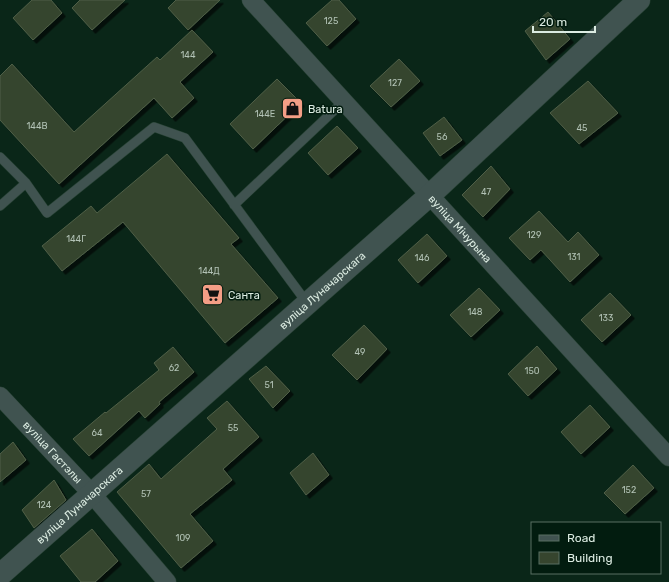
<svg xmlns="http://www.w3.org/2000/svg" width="669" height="582" font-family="Rubik,sans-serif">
  <defs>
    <filter id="shadow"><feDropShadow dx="3.5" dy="3.5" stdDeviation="0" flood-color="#0009"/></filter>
  </defs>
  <rect width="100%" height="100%" fill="#0a2618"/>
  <path fill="#36452e" stroke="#4f5f47" filter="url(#shadow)" d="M32,0H51L62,13L33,40L13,18Z
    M80,0H125L92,30L72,8Z
    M176,0H220L188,30L168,8Z
    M332,0H339L356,19L327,46L306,23Z
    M548,12L570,39L546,60L525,31Z
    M192,30L213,52L180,82L194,98L172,118L154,98L59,184L0,120V76L12,64L74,132L157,57L160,60Z
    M399,59L420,81L391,107L370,86Z
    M277,79L301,103L253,149L230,124Z
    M588,81L618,113L579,144L550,113Z
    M444,117L462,140L440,156L423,133Z
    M337,126L358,148L328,175L308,153Z
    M167,154L239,238L231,244L278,298L225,343L123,222L62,271L42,246L91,206L97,213Z
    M491,166L510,189L483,217L462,195Z
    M539,211L568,242L578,232L599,255L570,282L541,250L530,260L509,238Z
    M427,234L447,256L418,283L398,260Z
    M479,288L500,310L471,337L450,315Z
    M610,293L631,315L602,342L581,320Z
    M364,325L387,349L357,380L332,355Z
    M537,346L557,369L528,396L508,374Z
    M173,347L194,372L159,402L160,404L145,418L139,411L89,456L73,439L105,412L106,413L159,370L154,363Z
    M266,366L290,391L273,408L249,379Z
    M227,401L259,437L223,469L232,480L190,514L213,541L181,568L117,492L149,464L161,479L217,429L207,418Z
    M590,405L610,427L581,454L561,432Z
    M13,442L26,460L0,482V454Z
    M313,453L329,475L306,495L290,473Z
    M633,465L654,488L625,514L604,493Z
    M54,480L66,500L34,528L22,510Z
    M92,529L118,561L95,582H81L60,556Z"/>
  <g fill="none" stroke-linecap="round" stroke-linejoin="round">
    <defs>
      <path id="service" d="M0,157L26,183L0,206
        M26,183L47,213L154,127L185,138L307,303
        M234,205L343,102"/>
      <g id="minor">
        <path id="s1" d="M251,0L669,457"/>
        <path id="s2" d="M0,396L92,494L167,582"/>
      </g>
      <g id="tertiary">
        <path id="s3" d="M0,575L429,196L639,0"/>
      </g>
    </defs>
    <use href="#service" stroke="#274234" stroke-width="10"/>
    <use href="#minor" stroke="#274234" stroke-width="19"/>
    <use href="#tertiary" stroke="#274234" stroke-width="23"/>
    <use href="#service" stroke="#405350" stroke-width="9"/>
    <use href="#minor" stroke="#405350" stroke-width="18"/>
    <use href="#tertiary" stroke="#405350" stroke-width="22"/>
  </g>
  <defs>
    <symbol id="shop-square" viewBox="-11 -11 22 22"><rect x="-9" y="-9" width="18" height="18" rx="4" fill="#f49e86" stroke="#021c0f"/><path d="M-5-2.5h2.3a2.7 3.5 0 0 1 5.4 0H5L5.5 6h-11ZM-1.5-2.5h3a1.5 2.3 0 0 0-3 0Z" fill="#111"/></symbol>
    <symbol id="supermarket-square" viewBox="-11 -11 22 22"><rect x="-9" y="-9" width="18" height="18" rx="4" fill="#f49e86" stroke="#021c0f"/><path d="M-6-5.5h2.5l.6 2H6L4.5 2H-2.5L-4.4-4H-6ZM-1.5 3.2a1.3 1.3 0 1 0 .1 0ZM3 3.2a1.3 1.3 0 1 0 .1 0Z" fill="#111"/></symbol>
  </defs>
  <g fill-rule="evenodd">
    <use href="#shop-square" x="280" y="96" width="25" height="25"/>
    <use href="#supermarket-square" x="200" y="282" width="25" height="25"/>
  </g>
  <g text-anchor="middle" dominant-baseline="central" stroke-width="3" stroke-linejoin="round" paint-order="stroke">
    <g font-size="9" fill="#b2c2b5">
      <text x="331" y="21">125</text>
      <text x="188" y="55">144</text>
      <text x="395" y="83">127</text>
      <text x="265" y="114">144Е</text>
      <text x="37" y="126">144В</text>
      <text x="582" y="128">45</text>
      <text x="442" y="137">56</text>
      <text x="486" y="192">47</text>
      <text x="534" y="235">129</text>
      <text x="76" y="239">144Г</text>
      <text x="574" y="257">131</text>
      <text x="422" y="258">146</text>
      <text x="209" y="271">144Д</text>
      <text x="475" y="312">148</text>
      <text x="606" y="318">133</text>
      <text x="360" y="352">49</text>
      <text x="174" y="368">62</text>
      <text x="532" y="371">150</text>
      <text x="269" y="385">51</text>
      <text x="233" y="428">55</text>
      <text x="97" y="433">64</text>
      <text x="629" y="490">152</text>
      <text x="146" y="494">57</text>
      <text x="44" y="505">124</text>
      <text x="183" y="538">109</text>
    </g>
    <g font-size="11" fill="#dcece2" stroke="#021c0f" text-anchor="start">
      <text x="308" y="109">Batura</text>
      <text x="228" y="295">Санта</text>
    </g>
    <g font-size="11" fill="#dcece2" stroke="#021c0f">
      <text stroke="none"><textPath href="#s1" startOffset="310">вуліца Мічурына</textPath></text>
      <text stroke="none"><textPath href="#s3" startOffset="430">вуліца Луначарскага</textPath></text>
      <text stroke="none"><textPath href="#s2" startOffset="77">вуліца Гастэлы</textPath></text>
      <text stroke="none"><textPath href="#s3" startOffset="106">вуліца Луначарскага</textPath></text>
    </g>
  </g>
  <rect x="531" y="522" width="130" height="52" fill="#021c0f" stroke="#596f63"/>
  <rect x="539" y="535" width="20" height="6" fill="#405350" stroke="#596f63"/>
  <text x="567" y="542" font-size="12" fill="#dcece2">Road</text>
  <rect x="539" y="552" width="20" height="12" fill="#36452e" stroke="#596f63"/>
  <text x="567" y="562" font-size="12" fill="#dcece2">Building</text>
  <path d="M533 26v6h62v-6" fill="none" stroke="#dcece2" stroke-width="2"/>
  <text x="539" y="26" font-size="12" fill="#dcece2" stroke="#021c0f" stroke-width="3" paint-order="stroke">20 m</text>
</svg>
